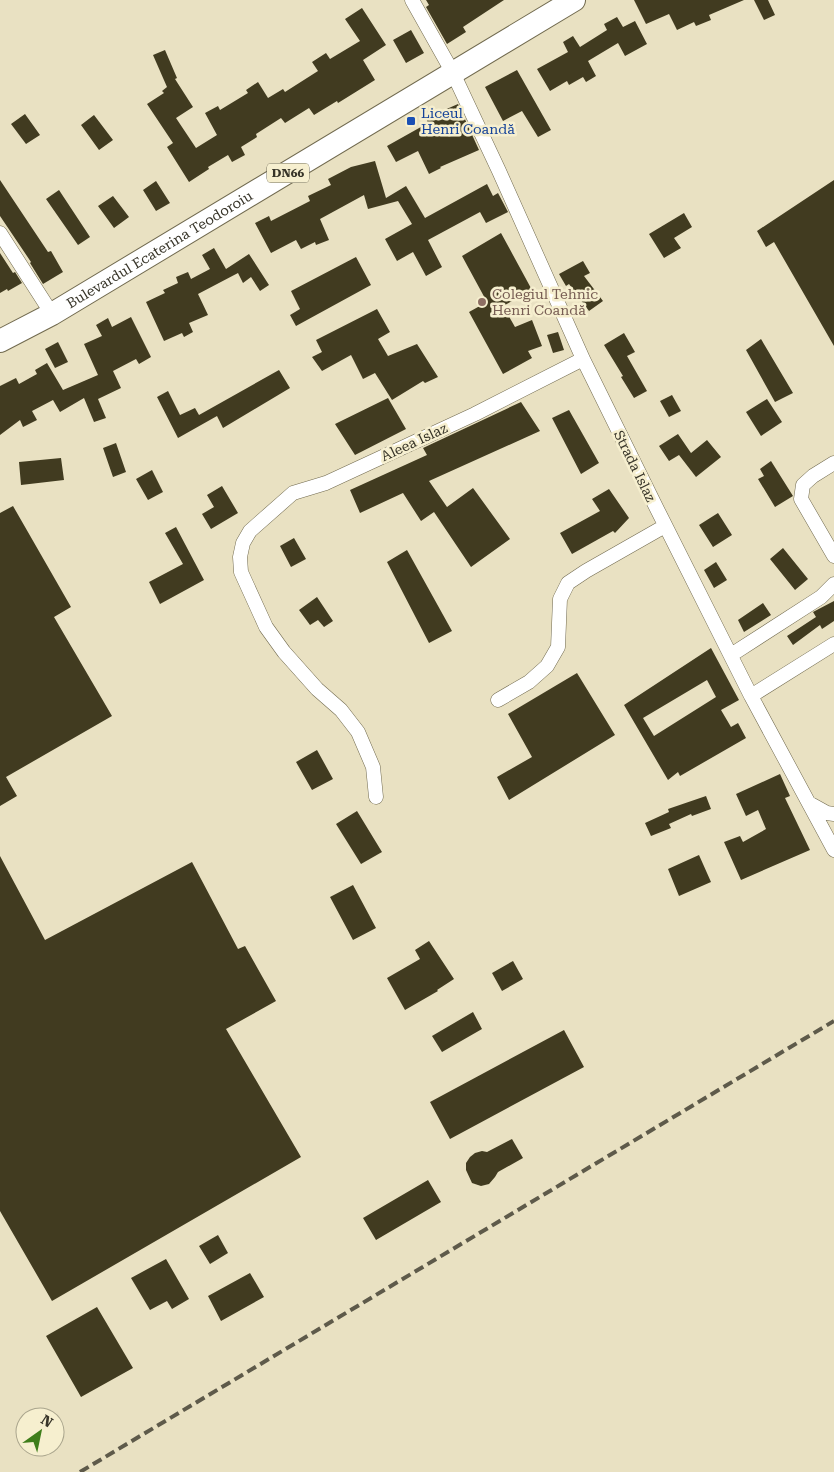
<svg xmlns="http://www.w3.org/2000/svg" width="834" height="1472" font-family="'Roboto Serif',serif">
  <rect width="100%" height="100%" fill="#e9e1c2"/>
  <path fill="#413b20" fill-rule="evenodd" d="M426,0H504L463,27L466,32L447,44L426,7L429,5Z
    M634,0H744L709,15L711,20L696,26L694,22L677,30L669,14L646,24Z
    M754,0H768L775,15L764,20Z
    M362,8L386,45L363,60L375,80L338,103L337,101L314,115L309,108L285,123L281,118L256,134L257,137L241,147L245,155L232,162L228,155L208,167L209,169L189,182L167,147L173,143L147,104L164,93L162,91L167,87L153,55L165,50L177,78L175,79L193,107L176,118L196,148L217,135L205,113L218,106L220,110L248,93L246,90L258,82L268,98L283,89L285,92L318,71L312,62L326,53L330,59L360,41L345,19Z
    M617,17L623,27L635,21L647,44L625,56L618,43L588,61L596,76L586,82L583,77L569,85L567,81L550,91L537,69L568,52L563,42L573,36L580,47L607,30L604,24Z
    M411,30L424,53L406,63L393,40Z
    M517,70L551,130L538,137L522,111L503,121L485,87Z
    M458,104L479,150L440,167L441,168L429,174L418,151L396,162L387,146L428,123L426,118Z
    M25,114L40,135L26,144L11,124Z
    M94,115L113,140L99,150L81,125Z
    M375,161L386,198L406,186L425,218L487,184L493,196L498,193L508,212L486,223L480,212L428,240L442,267L426,276L413,252L397,261L385,239L412,224L398,201L368,209L364,195L320,219L329,240L316,245L315,242L301,249L296,240L271,253L255,223L269,216L271,221L310,201L308,196L331,185L328,179L351,167Z
    M0,180L48,252L51,251L63,272L43,284L30,263L31,262L0,216Z
    M834,180V346L774,242L766,247L757,231Z
    M156,181L170,203L156,211L143,190Z
    M59,190L90,237L78,245L46,199Z
    M113,196L129,217L114,228L98,206Z
    M684,213L692,227L674,238L681,248L664,258L649,234Z
    M501,233L532,290L503,306L515,327L532,320L542,346L528,351L532,358L503,374L469,312L487,302L462,256Z
    M214,248L226,269L249,254L269,285L260,291L251,277L243,283L238,273L198,294L208,315L189,323L193,332L184,337L182,333L164,341L146,302L165,293L163,290L178,283L176,277L188,272L191,279L210,269L202,255Z
    M0,253L13,273L15,272L22,283L8,291L7,289L0,293Z
    M356,257L371,285L296,326L290,315L300,309L291,291Z
    M583,261L590,273L584,276L603,301L589,311L569,284L566,286L559,274Z
    M377,309L390,332L378,339L388,356L417,344L438,377L425,383L423,381L392,400L375,373L363,379L351,355L322,371L312,357L322,352L316,340Z
    M131,317L151,357L139,364L136,359L113,371L121,388L98,399L106,418L94,422L84,398L60,412L53,400L32,411L37,420L23,427L20,420L0,435V386L16,378L19,384L37,374L35,370L47,363L63,390L98,375L84,344L102,336L96,325L108,318L112,327Z
    M558,332L564,350L553,353L547,335Z
    M624,333L635,352L627,356L647,391L634,398L621,377L623,376L604,345Z
    M761,339L793,393L775,402L746,350Z
    M58,342L68,362L55,368L45,349Z
    M279,370L290,388L223,428L217,416L178,438L157,397L168,391L180,415L195,408L199,415Z
    M672,395L681,411L669,417L660,401Z
    M388,398L406,429L355,455L335,424Z
    M767,399L782,422L761,436L746,412Z
    M521,402L540,431L429,481L447,507L473,488L510,539L471,567L434,512L421,521L403,493L360,513L350,490L427,455L423,448Z
    M569,410L599,463L581,474L552,418Z
    M678,434L691,453L707,440L721,457L696,477L679,455L669,461L659,446Z
    M116,443L126,472L113,477L103,448Z
    M61,458L64,480L21,485L19,462Z
    M771,461L793,496L775,507L758,479L764,476L760,469Z
    M152,470L163,492L148,500L136,479Z
    M222,486L238,513L211,529L202,514L214,507L207,495Z
    M609,489L629,518L615,533L613,531L572,554L560,533L600,511L592,499Z
    M13,506L71,607L54,617L112,716L6,777L17,796L0,806V513Z
    M718,513L732,535L713,547L699,525Z
    M176,527L204,580L160,604L149,582L183,564L165,533Z
    M294,538L306,559L291,567L280,546Z
    M783,548L808,579L795,590L770,559Z
    M407,550L452,631L429,643L387,562Z
    M716,562L727,580L714,588L704,570Z
    M317,597L333,621L324,627L318,620L310,625L299,610Z
    M834,601V621L822,629L820,625L793,645L787,636L816,617L813,612Z
    M763,603L771,615L744,632L738,620Z
    M711,648L739,700L721,710L731,727L738,723L746,738L680,776L678,772L668,780L624,705ZM707,680L716,697L654,736L643,718Z
    M577,673L615,735L509,800L497,777L532,757L508,714Z
    M317,750L333,779L312,790L296,762Z
    M780,774L790,796L785,798L810,850L741,880L724,842L740,836L743,842L766,829L758,810L746,816L736,794Z
    M706,796L711,809L692,816L691,814L669,824L671,828L651,836L645,823L669,812L668,809Z
    M357,811L382,852L361,864L336,824Z
    M699,855L711,882L679,896L668,869Z
    M0,856L45,940L192,862L238,949L245,946L276,1001L226,1029L301,1157L52,1301L0,1211Z
    M353,885L376,928L353,940L330,897Z
    M429,941L454,979L437,990L438,991L405,1010L387,978L420,959L415,950Z
    M513,961L523,979L502,991L492,973Z
    M473,1012L482,1029L442,1052L432,1036Z
    M564,1030L584,1067L450,1139L430,1102Z
    M512,1139L523,1158L498,1172L495,1177L489,1184L481,1186L472,1183L466,1170V1163L470,1157L475,1153L482,1151L487,1152Z
    M428,1180L441,1202L376,1240L363,1218Z
    M218,1235L228,1253L210,1264L199,1246Z
    M166,1259L189,1299L172,1309L167,1301L150,1310L131,1278Z
    M250,1273L264,1297L221,1321L208,1296Z
    M97,1307L133,1368L81,1397L46,1336Z"/>
  <g fill="none" stroke-linecap="round" stroke-linejoin="round">
    <defs>
      <path id="minor" d="M412,0L453,73L499,171L583,359L658,511L751,696L834,850
        M0,233L52,314
        M834,463L813,476L803,485L801,499L834,556
        M731,655L821,597L834,584
        M751,696L834,644
        M498,700L529,682L547,666L558,647L560,599L568,583L586,571L665,526
        M376,797L373,767L358,732L341,710L317,689L284,652L266,627L241,572L240,557L243,543L250,531L293,493L326,483L475,414L583,359
        M809,803L827,813L834,814"/>
      <g id="primary">
        <path id="s1" d="M0,341L52,314L574,0"/>
      </g>
    </defs>
    <use href="#minor" stroke="#716a4f" stroke-width="15"/>
    <use href="#primary" stroke="#716a4f" stroke-width="24"/>
    <use href="#minor" stroke="#fff" stroke-width="14"/>
    <use href="#primary" stroke="#fff" stroke-width="22"/>
    <path stroke="#5e5a4a" stroke-width="4" stroke-dasharray="10 5" stroke-linecap="butt" d="M80,1472L834,1021"/>
  </g>
  <rect fill="#1a4fb4" stroke="#f6efcf" stroke-width="2" x="406" y="116" width="10" height="10" rx="2.5"/>
  <circle fill="#8d6e63" stroke="#f6efcf" stroke-width="2" cx="482" cy="302" r="5"/>
  <g text-anchor="middle" dominant-baseline="central" stroke-width="5" stroke-linejoin="round" paint-order="stroke">
    <rect fill="#f6efcf" stroke="#716d5b" stroke-width="1" x="267" y="163.5" width="42" height="19" rx="4"/>
    <g font-size="12" font-weight="bold" fill="#383529">
      <text x="288" y="173">DN66</text>
    </g>
    <g font-size="14" fill="#164399" stroke="#f6efcf" text-anchor="start">
      <text x="421" y="113">Liceul<tspan x="421" dy="16">Henri Coandă</tspan></text>
    </g>
    <g font-size="14" fill="#383529" stroke="#f6efcf">
      <text stroke="none"><textPath href="#s1" startOffset="184">Bulevardul Ecaterina Teodoroiu</textPath></text>
      <text transform="translate(414 442) rotate(-25)">Aleea Islaz</text>
      <text transform="translate(635 466) rotate(64)">Strada Islaz</text>
    </g>
    <g font-size="14" fill="#785e54" stroke="#f6efcf" text-anchor="start">
      <text x="492" y="294">Colegiul Tehnic<tspan x="492" dy="16">Henri Coandă</tspan></text>
    </g>
  </g>
  <g transform="translate(40 1432) rotate(33)"><circle r="24" fill="#f6efcf" stroke="#aaa58d"/>
  <path d="M0-4L9 19L0 12L-9 19Z" fill="#3e7d1a"/>
  <text y="-8" font-size="14" font-weight="bold" text-anchor="middle" fill="#383529">N</text>
  </g>
</svg>
